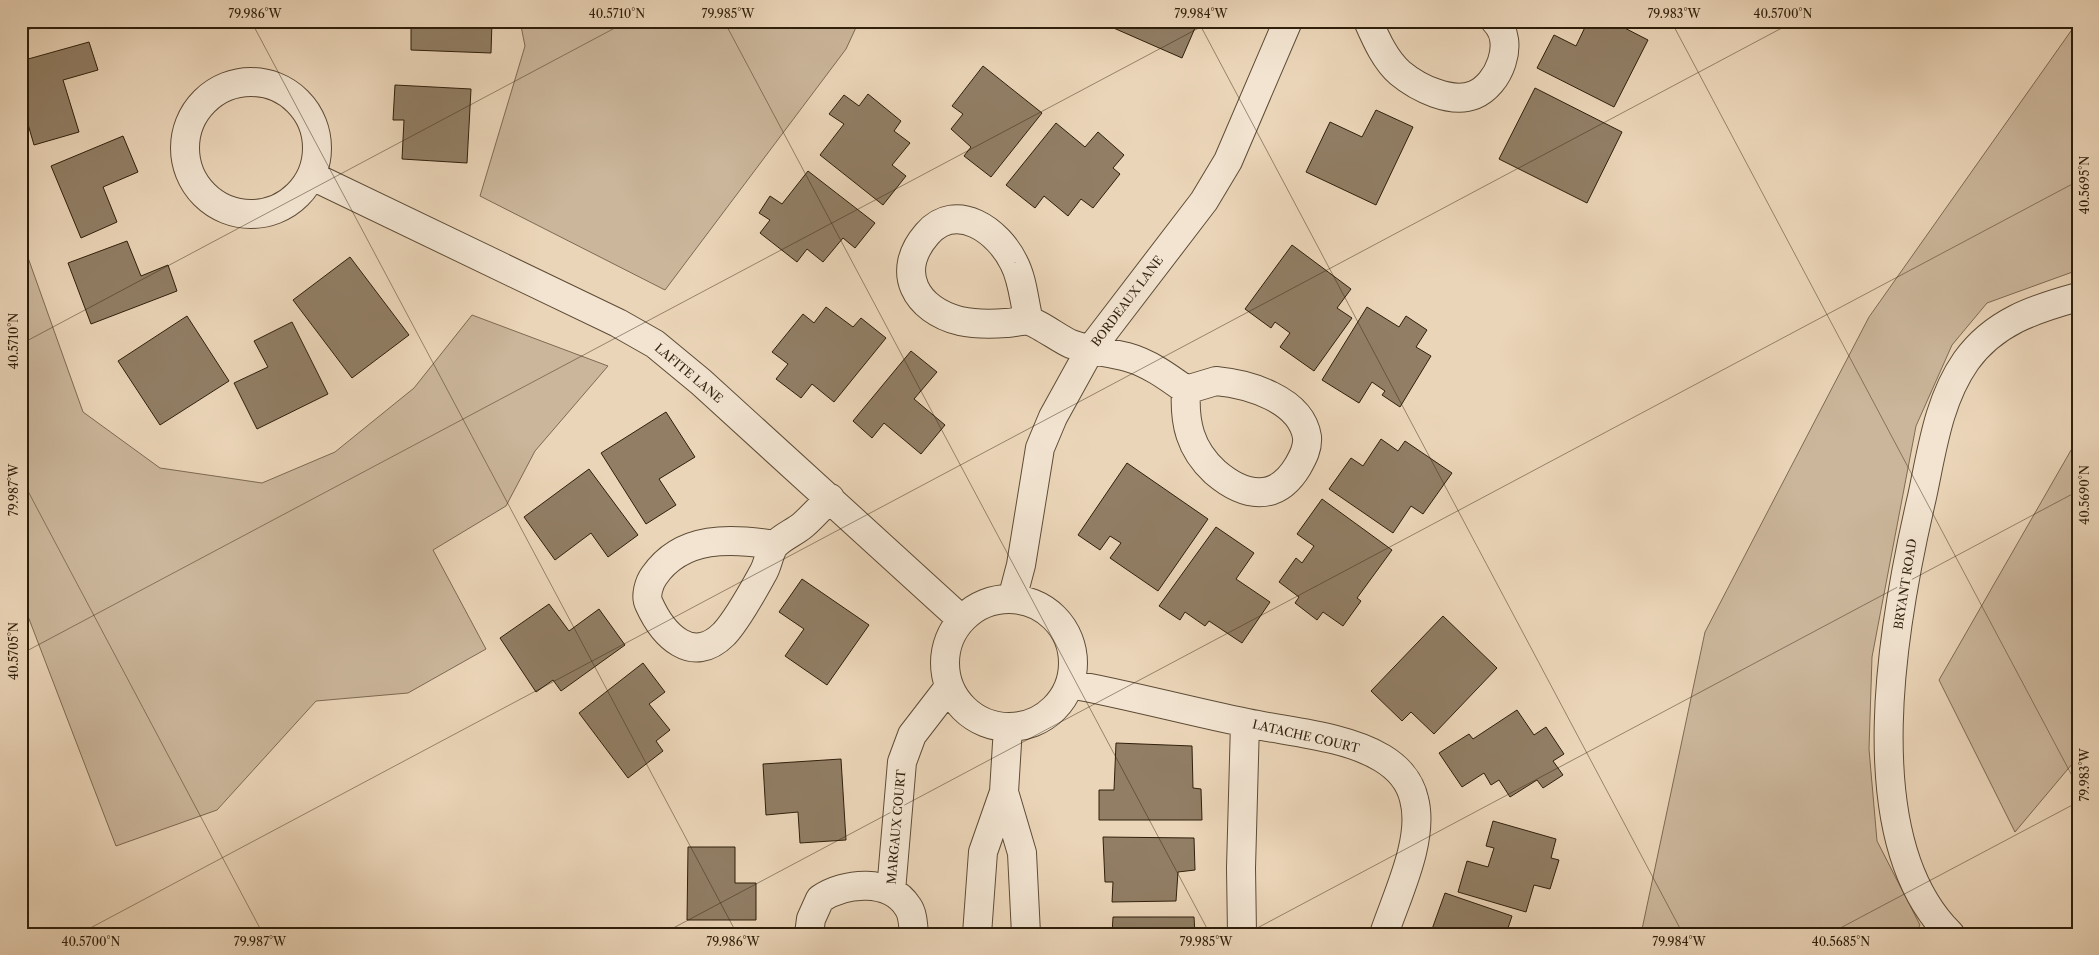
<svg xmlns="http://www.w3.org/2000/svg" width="2099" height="955" font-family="'Libre Caslon Text',serif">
  <rect width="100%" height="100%" fill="#ebd5b8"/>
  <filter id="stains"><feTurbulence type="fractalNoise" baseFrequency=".004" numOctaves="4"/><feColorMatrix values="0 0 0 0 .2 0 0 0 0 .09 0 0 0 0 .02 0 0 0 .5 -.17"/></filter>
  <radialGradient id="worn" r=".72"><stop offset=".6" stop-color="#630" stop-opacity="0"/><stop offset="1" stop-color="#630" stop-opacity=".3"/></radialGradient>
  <path fill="#cbb69b" stroke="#7d6a53" d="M520,21H859L846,49L665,290L480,196L525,46Z
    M2078,21V270L1987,303L1952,345L1916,426L1872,657L1869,749L1877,841L1920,925L1915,934H1641L1705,632L1869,317Z
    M21,238L83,412L160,468L262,483L335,452L414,388L472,315L608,366L535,451L506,506L433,550L486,649L408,693L316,701L217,810L116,846L21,598Z
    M2078,438V757L2015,832L1939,680Z"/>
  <path fill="#917e65" stroke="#2f1f0b" d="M411,21H492L491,53L411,50Z
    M1111,21H1198L1182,58L1109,26Z
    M1588,21H1611L1648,40L1614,107L1537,68L1554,35L1576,46Z
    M89,42L98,70L63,80L79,132L34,145L21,100V61Z
    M983,66L1042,113L991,177L964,156L971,147L951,129L963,114L952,106Z
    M395,85L471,89L467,163L402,159L404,120H393Z
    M1535,88L1622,132L1587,203L1499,159Z
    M868,94L901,121L894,131L910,143L892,165L906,176L883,205L820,155L844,124L829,114L844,95L859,106Z
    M1376,110L1413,127L1376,205L1306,172L1330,122L1362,137Z
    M1056,123L1085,147L1098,132L1124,155L1113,168L1120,174L1093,208L1081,199L1068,216L1044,196L1035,208L1006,185Z
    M123,136L138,172L103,187L117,222L81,238L51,166Z
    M808,171L875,223L855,248L843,238L823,262L807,249L797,262L760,233L770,220L759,213L770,196L782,204Z
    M127,241L141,276L168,265L177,291L91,324L68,263Z
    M1292,245L1351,289L1337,308L1352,318L1314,371L1280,347L1290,333L1275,322L1271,328L1245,309Z
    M350,257L409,335L352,378L293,300Z
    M826,307L853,327L861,318L886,338L834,402L812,384L801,398L776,379L788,364L772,352L803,314L814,323Z
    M1367,307L1399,327L1406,316L1427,330L1416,347L1431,356L1400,407L1382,395L1385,391L1372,382L1359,403L1322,380Z
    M187,316L229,381L160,425L118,361Z
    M292,322L328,394L257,429L234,383L268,367L254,341Z
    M911,351L937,372L914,399L945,425L921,454L884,423L872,438L853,421Z
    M666,412L695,457L659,479L676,505L646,524L601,453Z
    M1381,439L1398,451L1405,441L1452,473L1423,514L1411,506L1393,533L1329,489L1351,458L1363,466Z
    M1127,463L1208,519L1158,591L1110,558L1121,543L1110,536L1100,550L1078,535Z
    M589,469L638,535L608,557L591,533L555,560L524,517Z
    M1322,499L1392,550L1357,598L1361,601L1343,626L1323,612L1317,620L1295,603L1299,597L1279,582L1296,558L1302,563L1314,546L1297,534Z
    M1216,527L1254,553L1236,579L1270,602L1242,643L1209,621L1205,626L1185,612L1180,620L1159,606Z
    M802,579L869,625L827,685L785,656L804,629L779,612Z
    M549,604L569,631L599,609L625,645L561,691L553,680L536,692L500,638Z
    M1443,616L1497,668L1434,734L1411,712L1402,721L1371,691Z
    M643,663L665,692L649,704L670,730L656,741L663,751L628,778L579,713Z
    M1517,710L1534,735L1546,727L1564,754L1553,761L1563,775L1543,788L1537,780L1510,797L1499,780L1491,785L1484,773L1462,787L1439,753L1469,734L1473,739Z
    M1116,743L1192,746L1193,788L1201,789L1202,820H1099V790H1114Z
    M841,759L846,840L800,843L798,812L766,815L763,764Z
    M1493,821L1556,839L1551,858L1559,860L1550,889L1534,885L1526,912L1458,892L1467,861L1488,867L1494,848L1486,846Z
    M1103,837L1194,838L1195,870L1178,872L1176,901L1112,902L1113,882H1105Z
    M688,847H735V883H756V920H687Z
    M1445,893L1512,916L1506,934L1431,932Z
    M1113,917H1194L1195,934H1112Z"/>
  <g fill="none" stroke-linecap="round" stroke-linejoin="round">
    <defs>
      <path id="minor" d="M1368,21C1376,39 1385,60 1400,73C1418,88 1451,104 1474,95C1499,85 1516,42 1495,21
        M185 148a66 66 0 1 1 132 0a66 66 0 1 1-132 0Z
        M312,176L618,323L655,344L701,382L961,619
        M1029,321C1024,302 1023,280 1014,263C999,231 956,200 927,234C894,272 916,310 960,321C974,324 992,324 1006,323C1013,323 1021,320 1028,321C1037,322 1061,340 1071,344C1089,351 1109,352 1127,357C1149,363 1168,377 1186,390
        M1216,381C1248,384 1301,399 1307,437C1308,448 1303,457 1298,466C1276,503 1244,497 1215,472C1190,449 1184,423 1186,390Z
        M775,545C732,538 682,535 654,576C649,583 645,596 649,604C663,635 692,666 724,634C738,619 753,591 763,573C768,565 769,552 775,545C782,537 795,532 803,525C812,517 821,507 830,498
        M1012,599L1021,565L1040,448L1053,417L1090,350L1204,201L1228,161L1288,21
        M945 663a64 64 0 1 1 128 0a64 64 0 1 1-128 0Z
        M1070,684C1129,695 1188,711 1247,723C1289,732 1346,736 1382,758C1397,767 1410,781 1414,799C1425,839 1397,895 1384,934
        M1004,792L1022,853L1026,934
        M891,891L902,762L912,735L949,687
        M809,934L811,919L820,899C845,882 890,878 908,907C913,914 913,925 914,934
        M977,934L983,852L1004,792L1008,727
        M1242,934L1241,868L1245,723
        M1950,934C1852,837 1894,617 1922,497C1932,451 1938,401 1966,361C1994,322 2034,309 2078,297"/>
    </defs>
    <use href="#minor" stroke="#5e4c36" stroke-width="30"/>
    <use href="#minor" stroke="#f2e4d1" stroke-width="28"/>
  </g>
  <path fill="none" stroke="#2f1f0b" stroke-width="1" stroke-opacity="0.45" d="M251,21L737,934M724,21L1210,934M1198,21L1683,934M1671,21L2078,787M21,34L45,21M21,344L628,21M21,478L263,934M21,654L1212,21M79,934L1795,21M662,934L2078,181M1246,934L2078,491M1829,934L2078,802"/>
  <g text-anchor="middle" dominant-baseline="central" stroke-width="5" stroke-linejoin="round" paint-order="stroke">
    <g font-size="12" fill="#2f1f0b" stroke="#f2e4d1">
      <text transform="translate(1127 301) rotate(-53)">BORDEAUX LANE</text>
      <text transform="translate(689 373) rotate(40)">LAFITE LANE</text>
      <text transform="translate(1905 584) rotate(-81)">BRYANT ROAD</text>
      <text transform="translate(1306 736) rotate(13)">LATACHE COURT</text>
      <text transform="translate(896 827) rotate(-85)">MARGAUX COURT</text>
    </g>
  </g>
  <rect width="2099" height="955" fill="none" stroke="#ebd5b8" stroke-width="55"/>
  <rect x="28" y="28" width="2044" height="900" fill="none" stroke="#2f1f0b" stroke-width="2"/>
  <g font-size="12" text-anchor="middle" fill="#2f1f0b">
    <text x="255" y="18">79.986°W</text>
    <text x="617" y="18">40.5710°N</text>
    <text x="728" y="18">79.985°W</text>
    <text x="1201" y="18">79.984°W</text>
    <text x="1674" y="18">79.983°W</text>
    <text x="1783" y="18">40.5700°N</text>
    <text transform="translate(2085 185) rotate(-90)" y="4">40.5695°N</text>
    <text transform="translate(14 341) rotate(-90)" y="4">40.5710°N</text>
    <text transform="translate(14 490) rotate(-90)" y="4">79.987°W</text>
    <text transform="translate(2085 495) rotate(-90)" y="4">40.5690°N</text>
    <text transform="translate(14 651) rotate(-90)" y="4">40.5705°N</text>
    <text transform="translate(2085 775) rotate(-90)" y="4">79.983°W</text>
    <text x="91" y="946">40.5700°N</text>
    <text x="260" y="946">79.987°W</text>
    <text x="733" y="946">79.986°W</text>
    <text x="1206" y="946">79.985°W</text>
    <text x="1679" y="946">79.984°W</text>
    <text x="1841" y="946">40.5685°N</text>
  </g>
  <rect width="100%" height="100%" filter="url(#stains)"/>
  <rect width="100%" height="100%" fill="url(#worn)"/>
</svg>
